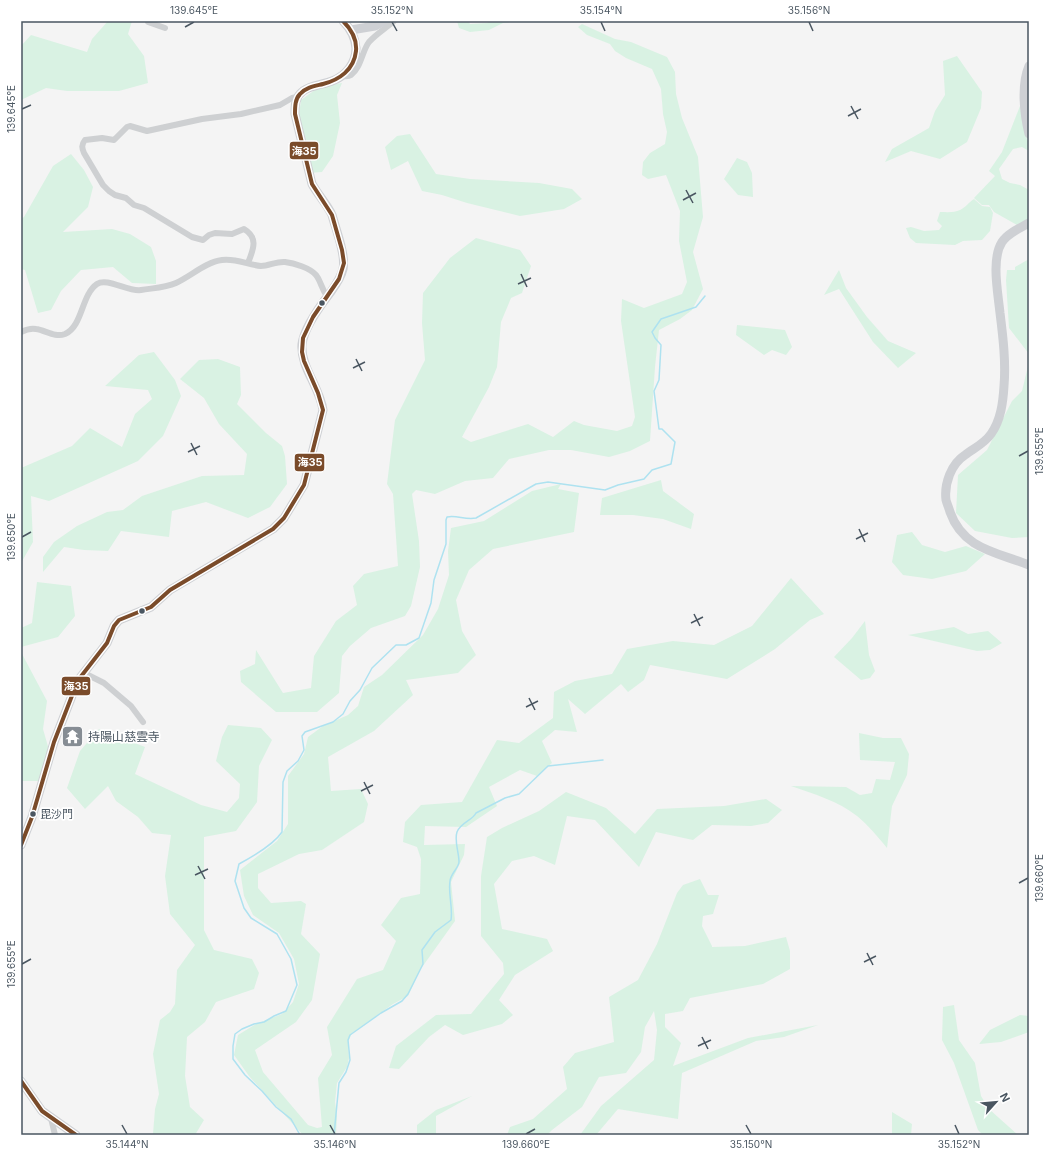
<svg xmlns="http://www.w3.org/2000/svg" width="1050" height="1156" font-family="Inter,'Noto Sans JP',sans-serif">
  <rect width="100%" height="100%" fill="#f4f4f4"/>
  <path fill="#d9f2e3" d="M108,21H132L128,34L144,56L148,83L119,91H67L46,88L21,100V46L31,35L87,52L92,39Z
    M457,21H468L470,24L487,23L491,21H516L503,23L489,30L470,32L459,28Z
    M582,24L615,39L631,42L667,57L675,72L676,94L682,118L698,157L703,217L693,252L703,289L692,310L680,319L659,330L655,367L650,441L630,451L609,457L571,450H549L509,459L493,478L465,481L435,494L416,490L412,494L419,541L420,567L411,606L405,616L371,628L350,646L342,656L339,693L317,712H276L241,682L240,671L255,664L256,650L283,693L311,688L314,656L336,621L357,605L353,586L364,574L398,566L393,494L387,484L395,420L425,360L422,323L423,293L450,258L476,238L520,250L531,266L522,293L511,298L501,322L497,367L489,387L462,437L471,442L528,424L553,437L574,421L584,425L617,431L632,426L635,417L621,321L622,299L644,308L682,294L687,282L679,241L680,211L666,175L648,179L642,175L643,162L650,153L665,144L667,132L663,114L661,89L652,69L626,58L615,51L610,44L587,35L578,27Z
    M957,56L982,92L981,108L967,142L940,159L911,151L885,162L892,149L929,128L935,111L945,95L943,61Z
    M342,83L337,95L340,123L333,156L322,172L309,173L298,121L301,100L319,87Z
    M1020,106L1025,134L1029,144V151L1022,147L1013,149L999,169L1002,179L1010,183L1020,185L1029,190V219L1017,225L994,212L989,205H982L974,198L995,176L989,171L1002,152Z
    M410,134L436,174L470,179L539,183L572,189L582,199L564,209L520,216L467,203L442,195L422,191L408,161L391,170L385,147L397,136Z
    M71,154L84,170L93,187L88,207L63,232L112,229L130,234L151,247L156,261V284L132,283L113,267L81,270L61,291L51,310L38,313L25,270L21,269V219L24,217L53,166Z
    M737,158L747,162L752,173L753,197L738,195L724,179Z
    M974,199L982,206L990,207L993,213L990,231L982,240L963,241L955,245L916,243L910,238L906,228L911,227L924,231L939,230L942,226L937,221L940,212C946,212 954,213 960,210C965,208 969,202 974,199Z
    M1029,259V354L1009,328L1006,280L1007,270H1015V267Z
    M839,270L846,288L867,317L888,341L916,353L898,368L873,342L839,289L824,295Z
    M737,325L785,330L792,347L786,355L772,350L764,355L736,335Z
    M154,352L175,380L181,396L163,436L138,461L49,501L31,496L33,542L21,563V468L72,446L90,428L122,447L135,414L152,399L148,390L105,386L139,355Z
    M218,359L240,367L241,395L237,404L266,433L282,446L285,456L287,484L270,507L248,518L206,502L172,511L169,537L121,531L108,551L84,550L64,547L43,572V557L54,542L77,526L107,512L123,510L142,496L202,476L244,475L247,454L219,424L204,398L180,379L199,360Z
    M1029,362V537L1012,538L975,531L956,513L958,475L987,450L1012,401L1022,391Z
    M661,480L663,491L694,514L691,529L663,519L633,515H600L602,498Z
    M561,484L558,489L579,493L574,532L493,549L469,570L456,600L462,631L476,655L458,673L406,680L413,695L374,731L328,757L331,791L361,789L368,804L364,822L322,850L299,854L258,874V888L271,903L301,901L306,904L301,934L320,954L312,1000L296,1022L255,1050L263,1072L308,1125L317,1128L322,1127L318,1078L332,1055L327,1027L357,979L383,970L396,941L381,925L401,898L420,894L421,859L417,847L403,842L405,822L421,805L462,802L497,740L519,743L553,718L554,692L575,681L612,674L627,649L673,641L714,645L752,626L791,578L824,614L810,620L775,649L727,679L650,665L644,680L628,692L621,684L585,714L568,699L577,732L555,730L542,741L552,763L537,776L520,770L489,787L497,806L466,827L425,826L424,845L465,844L464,855L451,882L455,921L420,970L408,996L393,1004L352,1033L348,1042L349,1058L347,1067L337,1083L335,1102L337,1116L336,1135H303L249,1076L234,1055L238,1035L256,1024L282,1014L293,1002L299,984L294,959L279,933L253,915L244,896L240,870L277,841L288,824V776L304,754L308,737L323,726L348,715L358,706L364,687L382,675L423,635L438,609L449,575L448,551L451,528L484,521L532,491Z
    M912,532L922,545L945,552L966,546L985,554L966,571L932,579L903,575L892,562L897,535Z
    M37,582L71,586L75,616L58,637L21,647V628L32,623Z
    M865,621L869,655L875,671L870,678L861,680L834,657L852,638Z
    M954,627L968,634L988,631L1002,643L990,650L977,651L908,635Z
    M21,652L47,701L43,729L49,750L41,781H21Z
    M228,725L261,728L272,740L259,766L257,802L236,831L204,837V930L214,950L252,959L259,973L254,989L216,1002L205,1022L187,1037L185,1076L190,1107L204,1120L195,1135L153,1134L155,1109L159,1094L153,1054L160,1020L170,1012L175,1004L177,970L195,945L170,914L165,876L171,835L152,833L138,817L116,801L108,786L85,809L67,788L80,751L99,729L145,747L135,774L201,805L227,812L239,798L240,784L216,761L222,737Z
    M859,733L883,738H901L909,754L907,775L892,806L887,848C878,837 868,825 857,816C838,801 814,794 791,786L846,787L860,795L872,793L876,779L890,780L895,762L860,760Z
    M566,792L606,808L635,834L657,809L724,806L766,799L782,810L768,823L751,826L712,825L693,840L656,832L639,867L595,820L567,816L555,865L534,856L512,861L494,884L502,929L547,939L553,951L515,975L499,1000L513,1015L502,1024L463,1035L445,1025L429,1037L399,1069L389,1068L396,1046L436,1015L471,1014L504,974L503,963L481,936V876L487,837L502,828L539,811Z
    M700,879L708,895H719L713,914L703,916L702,926L712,946V947L745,946L786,937L790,951V969L763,984L690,998L683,1011L665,1014V1027L681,1043L673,1066L748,1038L818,1025L784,1037L756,1041L682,1073L678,1119L618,1109L596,1135H580L601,1106L654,1060L657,1030L654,1011L645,1027L641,1052L626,1073L599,1077L582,1107L552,1130L547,1135H507L510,1127L533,1119L567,1089L563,1067L575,1053L614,1042L609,997L638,980L657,944L677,893L683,885Z
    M954,1005L959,1040L975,1063L981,1096L989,1109L1018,1135H983L978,1130L954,1063L942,1040L943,1007Z
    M1020,1015L1029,1016V1032L1001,1042L979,1044L990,1030Z
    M472,1096L436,1116V1135H417V1125L436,1110Z
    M892,1112L912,1124L911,1135H892Z"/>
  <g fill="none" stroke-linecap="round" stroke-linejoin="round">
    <path stroke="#aee2f0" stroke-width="1.5" d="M300,1135L291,1119L276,1107L262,1091L245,1075L233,1059V1046L235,1034L242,1029L254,1024L264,1022L274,1016L286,1011L297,985L291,959L277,934L251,918L244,908L235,881L239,864C252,857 274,844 282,832L283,782L287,771L298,761L304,750L302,736L305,732L333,722L343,714L350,701L360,690L372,668L396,645H406L419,638L431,603L434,580L446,544V520L447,517C457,515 465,520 476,518L536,484L548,482L605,490L618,485L644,479L652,470L671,464L675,442L662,429H659L654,391L659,380L661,345L655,338L652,332L661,319L696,307L705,296
      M334,1135L339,1083L346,1072L350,1060L348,1040L350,1035L381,1013L402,1001L408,994L423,964L422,950L435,932L451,920C453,907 448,894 450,881C451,873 458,869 459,862C459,852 454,841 457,832C461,822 472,821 476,813L505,798L519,794L548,766L603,760"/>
    <path stroke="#ced0d2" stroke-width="6" d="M148,21V22L165,28
      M342,76C345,76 348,77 351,75C361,68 362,51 369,42C376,34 386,28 394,21
      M248,263C253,250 259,238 244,229L232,234L215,233L209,235L203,240L192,237L144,208L134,205L126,198L115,195L109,191L103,185L84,153C82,148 81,145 85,140L102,138L114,140L127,127L130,126L147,131L202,119L241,114L280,105L292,98L297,97
      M21,332C25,330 31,328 36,329C45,330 55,338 65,334C83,326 81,295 97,284C107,277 128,292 141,290C153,288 165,288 176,283C191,276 206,262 222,260C236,258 248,265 261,266C269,266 277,261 285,262C294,263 310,268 316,275C321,281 321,288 327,296
      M84,673L104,683L131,706L143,722
      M51,1118L55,1135"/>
    <path stroke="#ced0d4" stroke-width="9" d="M351,30L375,26L384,21
      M1029,66C1021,85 1024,113 1029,134
      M1029,223C1020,228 1008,233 1002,242C991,259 998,293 1000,313C1003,337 1006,362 1004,386C1003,402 1001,420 991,434C984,444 974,448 965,455C951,464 944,484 946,500C947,504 949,508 950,512C963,549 996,552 1029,565
      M21,845L32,817L54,742L75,688L79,679L107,643L114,626L119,620L151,607L170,590L273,529L284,518L304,485L323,410C320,387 300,367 302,344C304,328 320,306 330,293C335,286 341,278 343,269C346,255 336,230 332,215C327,204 318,195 312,184L295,114C295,105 295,97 303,91C312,85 322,85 332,81C346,76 356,63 356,48C355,37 351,29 343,21
      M21,1081L42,1111L76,1135"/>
    <defs>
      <path id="bus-1" d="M21,845L32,817L54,742L75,688L79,679L107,643L114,626L119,620L151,607L170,590L273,529L284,518L304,485L323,410L318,393L304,361L302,352L303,338L313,317L339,279L344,263L342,250L332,215L312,184L295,114C295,107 295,99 300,94C306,87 315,86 323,84C339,80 354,70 356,51C357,40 351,29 343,21
        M21,1081L42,1111L76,1135"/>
    </defs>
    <use href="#bus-1" stroke="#fff" stroke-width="7"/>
    <use href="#bus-1" stroke="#7a4b2a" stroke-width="4"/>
  </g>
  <path fill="none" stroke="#4a5661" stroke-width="1.5" d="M392,22L397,31M601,22L605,31M809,22L813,31M185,27L194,22M851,106L858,119M22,109L31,105M848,116L861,109M686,190L693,203M683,200L696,193M521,274L527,287M518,284L531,278M356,359L362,371M353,368L365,362M191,443L197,455M188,452L200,446M1019,456L1028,451M859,529L865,542M22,537L31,532M856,539L868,533M694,614L700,626M691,623L703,617M529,698L535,710M526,707L538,701M364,782L370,794M361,791L373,785M198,866L205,879M195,875L208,869M1019,883L1028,878M867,953L873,965M864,962L876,956M22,964L31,959M702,1037L708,1049M698,1046L711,1040M122,1125L127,1134M330,1125L335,1134M746,1125L751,1134M955,1125L959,1134M526,1134L535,1129"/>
  <defs>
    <symbol id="temple-square" viewBox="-11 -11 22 22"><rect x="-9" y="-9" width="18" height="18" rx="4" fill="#868d94" stroke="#fff"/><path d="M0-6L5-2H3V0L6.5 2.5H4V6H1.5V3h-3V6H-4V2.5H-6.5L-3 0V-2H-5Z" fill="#fff"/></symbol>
  </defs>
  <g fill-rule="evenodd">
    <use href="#temple-square" x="60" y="724" width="25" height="25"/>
  </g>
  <g fill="#4a5661" stroke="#fff" stroke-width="1.5">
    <circle cx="322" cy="303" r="3.5"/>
    <circle cx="142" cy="611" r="3.5"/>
    <circle cx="33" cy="814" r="3.5"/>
  </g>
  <g text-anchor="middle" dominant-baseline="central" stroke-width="3.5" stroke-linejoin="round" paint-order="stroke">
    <g font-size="11" fill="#4a5661" stroke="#fff" text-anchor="start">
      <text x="40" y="814">毘沙門</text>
    </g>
    <g font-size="12" fill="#4a5661" stroke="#fff" text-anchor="start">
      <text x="88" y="736">持陽山慈雲寺</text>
    </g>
  </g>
  <g stroke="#fff" stroke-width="1.5">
    <rect x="289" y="141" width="30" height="19" rx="4" fill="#7a4b2a"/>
    <rect x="294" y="453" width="31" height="19" rx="4" fill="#7a4b2a"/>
    <rect x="61" y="676" width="30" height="20" rx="4" fill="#7a4b2a"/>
  </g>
  <g font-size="11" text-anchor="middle" font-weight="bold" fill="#fff">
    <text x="304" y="155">海35</text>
    <text x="310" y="466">海35</text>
    <text x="76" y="690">海35</text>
  </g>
  <rect width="1050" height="1156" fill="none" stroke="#ffffff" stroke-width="44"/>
  <g transform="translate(996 1102) rotate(63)" stroke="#ffffff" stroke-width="3" paint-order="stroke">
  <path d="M0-3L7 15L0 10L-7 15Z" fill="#4a5661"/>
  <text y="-6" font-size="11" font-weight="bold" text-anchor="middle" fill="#4a5661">N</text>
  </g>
  <rect x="22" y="22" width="1006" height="1112" fill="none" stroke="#4a5661" stroke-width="1.5"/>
  <g font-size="10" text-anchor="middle" fill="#4a5661">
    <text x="194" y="14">139.645°E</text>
    <text x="392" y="14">35.152°N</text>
    <text x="601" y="14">35.154°N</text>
    <text x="809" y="14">35.156°N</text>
    <text transform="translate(11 109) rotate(-90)" y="4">139.645°E</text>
    <text transform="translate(1039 451) rotate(-90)" y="4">139.655°E</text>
    <text transform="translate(11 537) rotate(-90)" y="4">139.650°E</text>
    <text transform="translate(1039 878) rotate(-90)" y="4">139.660°E</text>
    <text transform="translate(11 964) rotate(-90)" y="4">139.655°E</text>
    <text x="127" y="1148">35.144°N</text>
    <text x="335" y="1148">35.146°N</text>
    <text x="526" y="1148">139.660°E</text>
    <text x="751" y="1148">35.150°N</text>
    <text x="959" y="1148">35.152°N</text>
  </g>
</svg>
